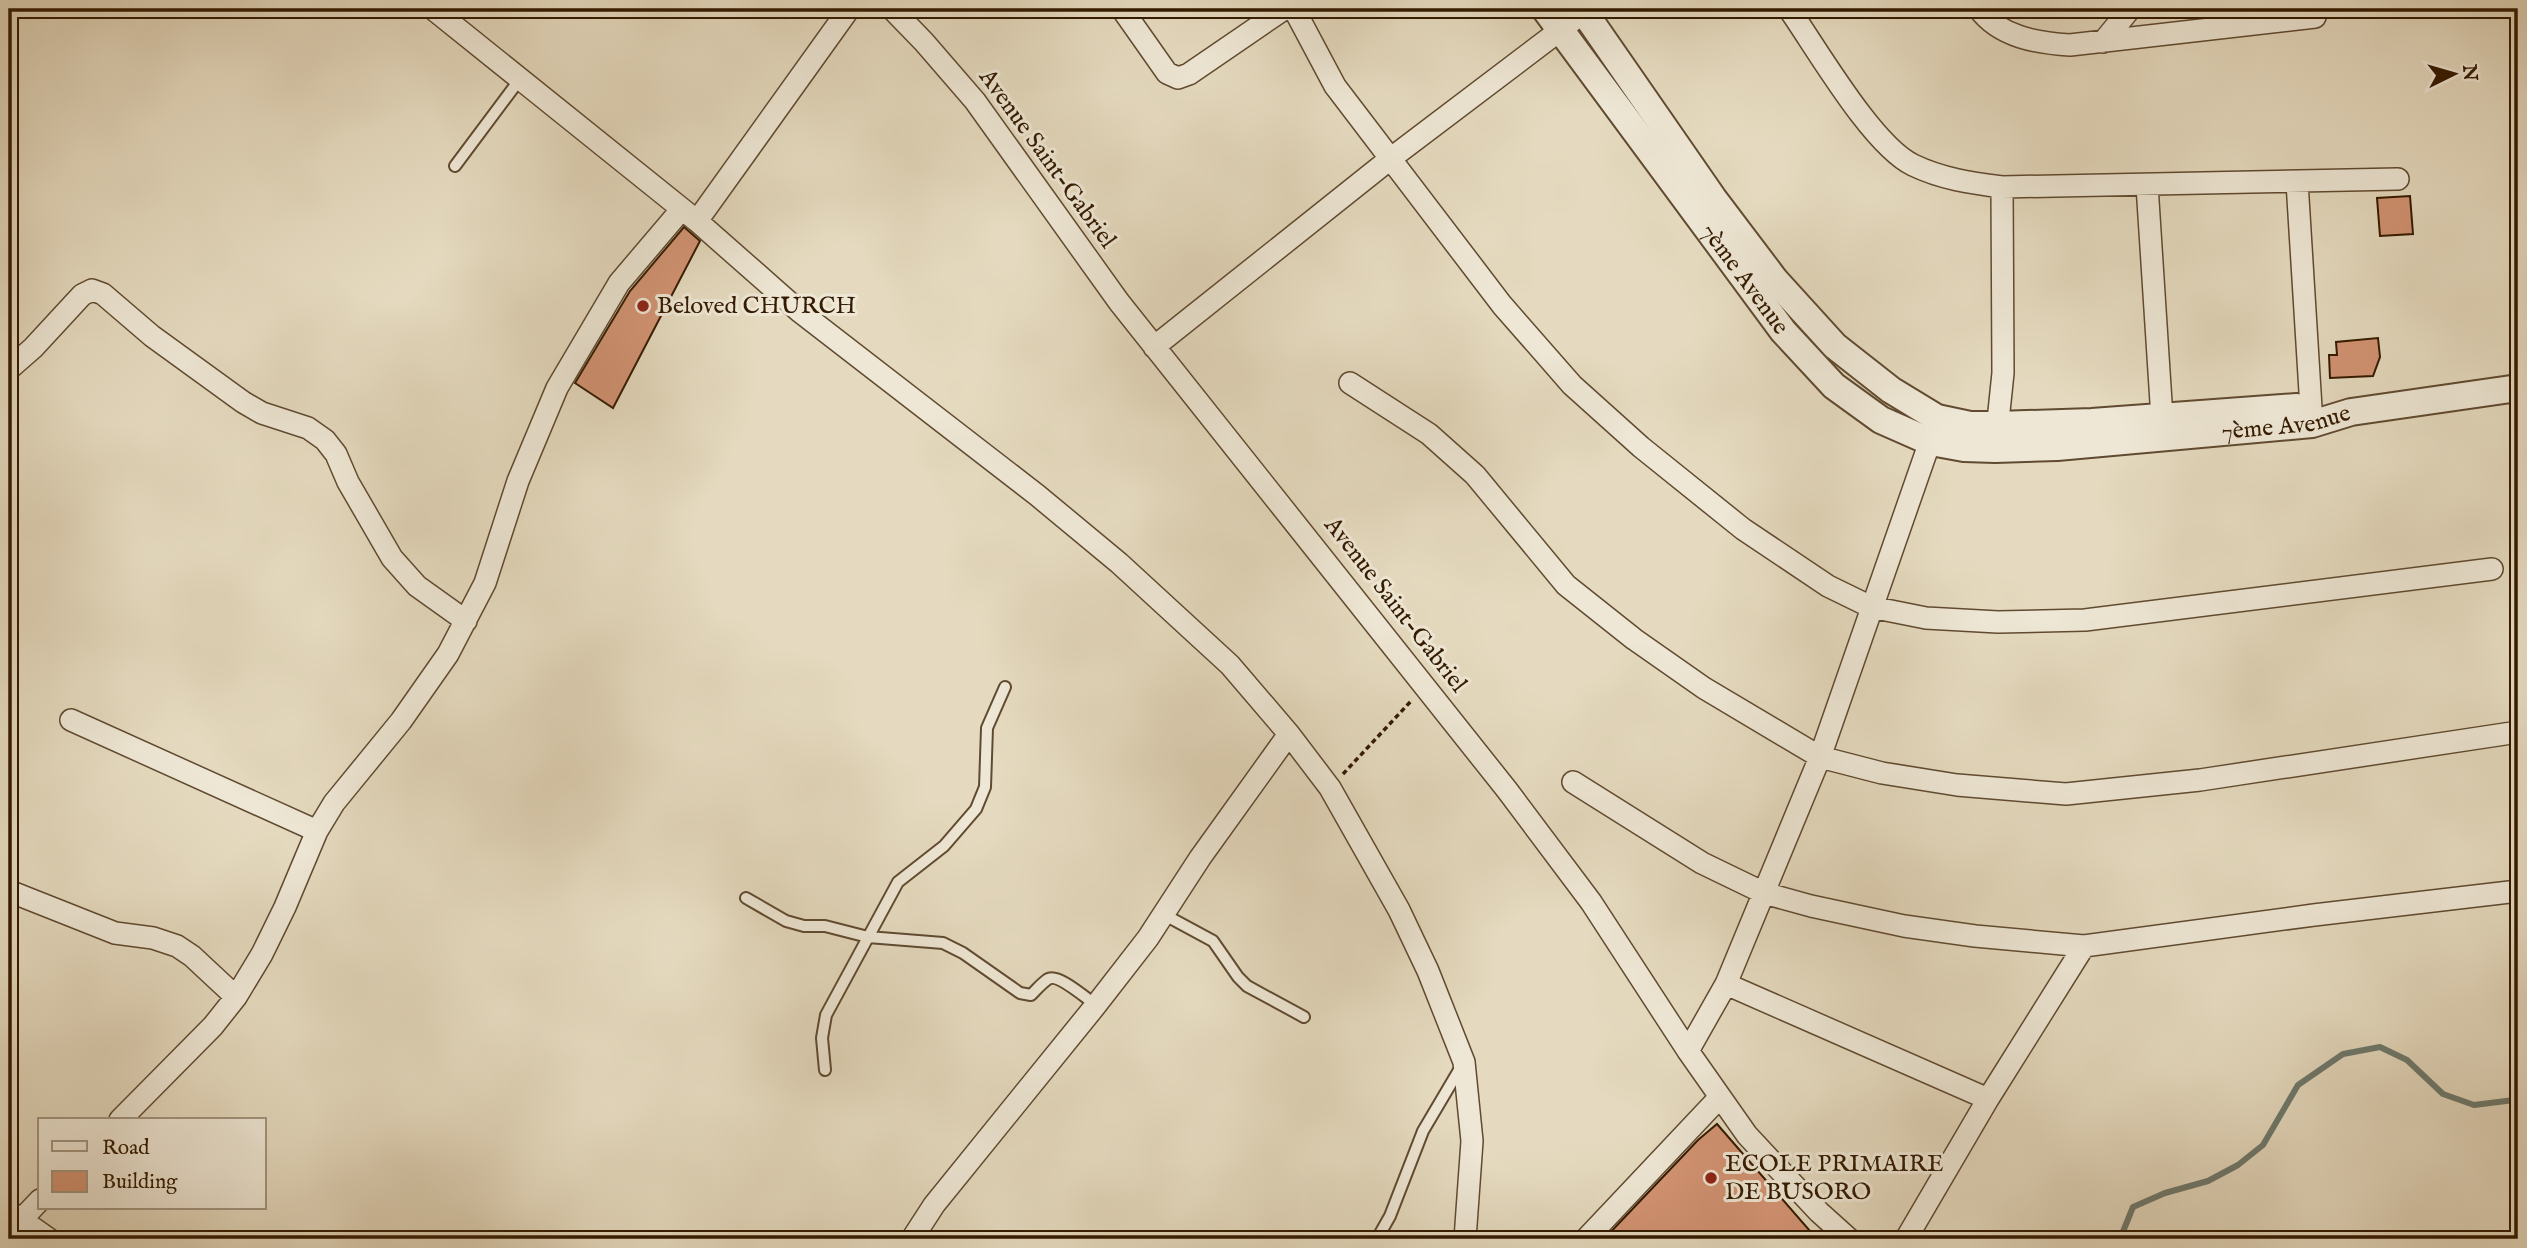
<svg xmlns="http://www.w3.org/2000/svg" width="2527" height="1248" font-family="'IM FELL English',serif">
  <rect width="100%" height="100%" fill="#e5dabf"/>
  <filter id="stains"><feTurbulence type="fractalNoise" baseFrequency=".00286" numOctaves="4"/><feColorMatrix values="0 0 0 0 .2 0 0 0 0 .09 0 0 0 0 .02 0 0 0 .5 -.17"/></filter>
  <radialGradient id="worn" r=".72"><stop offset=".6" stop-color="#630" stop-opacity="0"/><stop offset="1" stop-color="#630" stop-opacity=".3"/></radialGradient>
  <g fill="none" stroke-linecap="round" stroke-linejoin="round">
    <path stroke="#6e7a6e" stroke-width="6" d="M2120,1239L2133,1207L2165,1193L2208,1181L2238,1165L2263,1145L2298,1085L2343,1054L2380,1047L2407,1060L2443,1094L2474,1105L2514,1100L2518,1097"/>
  </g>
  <path fill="#d39474" stroke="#331a00" stroke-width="2" d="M2410,196L2413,234L2380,236L2377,198Z
    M684,227L700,241L613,408L575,383L630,291Z
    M2378,338L2380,357L2373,376L2330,378L2329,355H2337L2336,342Z
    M1717,1124L1817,1239H1604L1698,1140Z"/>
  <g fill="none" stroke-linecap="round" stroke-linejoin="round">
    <defs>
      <path id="service" d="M455,166L520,79
        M746,898L786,921L804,926H825L868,937L943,943L963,953L1020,993L1031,995C1036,990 1042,983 1048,979C1058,973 1087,999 1096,1005
        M1163,914L1213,941L1238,977L1247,986L1304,1017
        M825,1070L822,1038L826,1015L898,882L944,846L976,809L985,787L987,728L1005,687
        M1377,1239L1390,1216L1423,1131L1462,1065"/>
      <path id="minor" d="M433,9L697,221L799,311L1037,495L1119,563L1230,665L1289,734L1330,788L1399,910L1428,971L1464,1062L1472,1141L1465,1239
        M892,9L924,42L975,101L1119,302L1507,790L1591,902L1688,1051L1747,1135L1819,1212L1849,1239
        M1122,9L1167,73L1178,78L1189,74L1284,9
        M1294,9L1335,86L1502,305L1572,385L1641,447L1743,529L1828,586L1871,607L1926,618L1998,622L2085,620L2492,569
        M1789,9C1817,49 1872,145 1913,165C1942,179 1971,183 2002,187L2398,179
        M1979,9C2000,37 2037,43 2070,45L2315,17
        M2103,42L2130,9
        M2297,182L2312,424
        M2147,185L2162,418
        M697,221L849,9
        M1154,347L1390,159L1588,9
        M9,369L33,348L82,295L92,290L103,294L152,336L243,402L262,413L308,428L325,440L336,454L348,482L392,558L417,586L466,621
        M1350,383L1429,434L1475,475L1566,585L1634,639L1704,688L1820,757L1882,773L1957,785L2066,794L2200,780L2518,732
        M1996,440L2003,373L2002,187
        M71,720L317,831
        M1573,782L1702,863L1764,893L1811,906L1904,926L1975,936L2084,946L2314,915L2518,891
        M9,891L115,933L153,938L177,946L192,956L236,997
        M1726,984L1988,1099
        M1688,1051L1726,984L1820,757L1935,427
        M120,1120L213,1026L236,997L262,954L285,907L317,831L334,803L401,721L448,654L485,583L518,481L557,388L619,283L681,210
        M9,1211L49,1239
        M22,1219L40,1200
        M912,1239L934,1205L1096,1005L1148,938L1200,858L1289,734
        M1586,1239L1720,1097
        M1906,1239L1988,1099L2084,946"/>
      <g id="tertiary">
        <path id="s1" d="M1545,9L1783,331L1834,386L1881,420L1931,442L1964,448L1995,449L2057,447L2312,424L2351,412L2518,388"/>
        <path d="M1582,9L1713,198L1775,280L1835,346L1891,390L1937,418L1970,425H1997L2092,422L2297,407"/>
      </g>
    </defs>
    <use href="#service" stroke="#604a30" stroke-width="14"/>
    <use href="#minor" stroke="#604a30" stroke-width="24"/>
    <use href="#tertiary" stroke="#604a30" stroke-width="30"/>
    <path stroke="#331a00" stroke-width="3.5" stroke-dasharray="5 3.5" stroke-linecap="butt" d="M1343,774L1412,700"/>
    <use href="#service" stroke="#eee7d5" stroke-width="10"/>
    <use href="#minor" stroke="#eee7d5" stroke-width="21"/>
    <use href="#tertiary" stroke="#eee7d5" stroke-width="26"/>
  </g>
  <g fill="#8f2418" stroke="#eee7d5" stroke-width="2.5">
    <circle cx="643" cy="306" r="7"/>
    <circle cx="1711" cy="1178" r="7"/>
  </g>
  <g text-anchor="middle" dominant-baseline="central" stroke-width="6" stroke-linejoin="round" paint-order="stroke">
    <g font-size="24" fill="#331a00" stroke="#eee7d5">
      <text transform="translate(1047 159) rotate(54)">Avenue Saint-Gabriel</text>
      <text stroke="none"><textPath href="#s1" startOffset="336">7ème Avenue</textPath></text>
      <text stroke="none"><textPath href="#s1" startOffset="945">7ème Avenue</textPath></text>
      <text transform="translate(1395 605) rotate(52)">Avenue Saint-Gabriel</text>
    </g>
    <g font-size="24" fill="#331a00" stroke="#eee7d5" text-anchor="start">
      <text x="657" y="306">Beloved CHURCH</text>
      <text x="1725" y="1164">ECOLE PRIMAIRE<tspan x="1725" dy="28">DE BUSORO</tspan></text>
    </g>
  </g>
  <rect width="2527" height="1248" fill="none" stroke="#e5dabf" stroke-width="35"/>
  <rect x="10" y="10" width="2506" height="1227" fill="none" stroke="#331a00" stroke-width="3.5"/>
  <rect x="18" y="18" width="2492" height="1213" fill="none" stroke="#331a00" stroke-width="2"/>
  <rect x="38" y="1118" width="228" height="91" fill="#eee7d5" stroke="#a39580" stroke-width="2"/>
  <rect x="52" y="1141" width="35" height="10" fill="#eee7d5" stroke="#a39580" stroke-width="2"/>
  <text x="102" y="1154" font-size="21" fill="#331a00">Road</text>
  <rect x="52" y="1171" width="35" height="21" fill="#d39474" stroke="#a39580" stroke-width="2"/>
  <text x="102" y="1188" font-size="21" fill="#331a00">Building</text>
  <g transform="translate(2454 74) rotate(85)" stroke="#eee7d5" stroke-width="5" paint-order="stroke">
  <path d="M0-5L12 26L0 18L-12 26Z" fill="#331a00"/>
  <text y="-10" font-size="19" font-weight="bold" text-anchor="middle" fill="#331a00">N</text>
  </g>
  <rect width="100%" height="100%" filter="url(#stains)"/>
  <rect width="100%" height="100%" fill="url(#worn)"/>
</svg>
